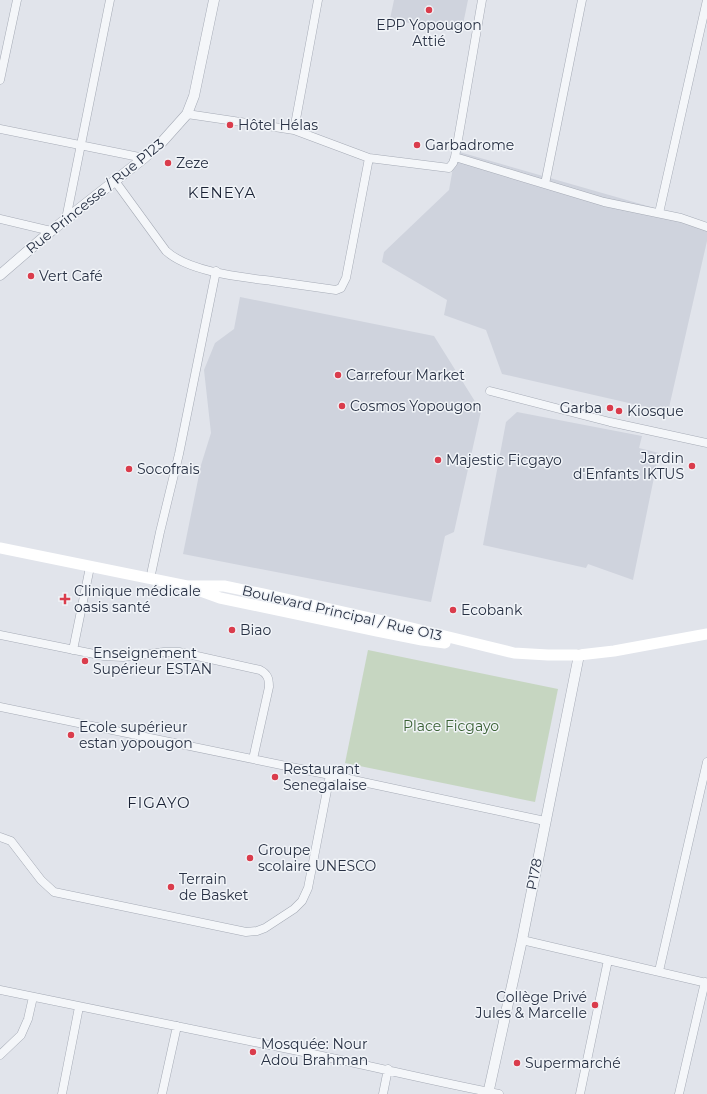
<svg xmlns="http://www.w3.org/2000/svg" width="707" height="1094" font-family="Montserrat,sans-serif">
  <rect width="100%" height="100%" fill="#e1e4eb"/>
  <path fill="#cfd3dd" d="M394,0H468L461,34L390,19Z
    M456,151L707,223V241L668,412L502,374L486,330L444,315L447,300L382,262L384,252L449,190Z
    M240,297L434,336L481,411L454,532L445,536L431,602L183,554L201,465L211,433L204,370L215,343L234,329Z
    M517,412L642,436L639,448L659,453L633,580L588,564L586,568L483,545L506,422Z"/>
  <path fill="#c6d6c1" d="M368,650L558,689L535,802L345,763Z"/>
  <g fill="none" stroke-linecap="round" stroke-linejoin="round">
    <defs>
      <path id="minor" d="M0,80L17,0
        M187,114L294,130L318,0
        M0,129L144,158
        M294,130L369,158L449,168L453,163L455,157L482,0
        M455,157L604,202L681,218L707,227
        M115,181L166,251C189,272 241,277 272,281C293,284 315,287 336,290L341,288L346,278L369,158
        M545,184L582,0
        M659,213L707,0
        M0,219L51,231
        M66,219L110,0
        M490,391L610,422L707,443
        M150,579L160,532L179,454L216,271
        M0,635L104,656L123,657L164,652H179L260,670C268,674 269,679 269,687L253,759
        M73,650L90,567
        M0,707L330,775L545,821
        M0,837L11,841L41,880L54,892L246,932L257,931L265,928L294,909L302,901L308,888L330,775
        M522,940L707,983
        M659,971L707,762
        M0,990C104,1012 209,1032 313,1054C375,1067 437,1082 499,1094
        M0,1055L21,1035L28,1019L33,997
        M62,1094L79,1007
        M162,1094L177,1026
        M383,1094L388,1069
        M580,1094L608,960
        M679,1094L705,982"/>
      <path id="tertiary" d="M0,275L51,231L144,158L162,142L187,114L194,96L214,0
        M488,1094L522,940L579,655"/>
    </defs>
    <use href="#minor" stroke="#a6abb6" stroke-width="9"/>
    <use href="#tertiary" stroke="#a6abb6" stroke-width="11"/>
    <use href="#minor" stroke="#f4f6f9" stroke-width="8"/>
    <use href="#tertiary" stroke="#f4f6f9" stroke-width="10"/>
    <path stroke="#fff" stroke-width="11" d="M0,548L187,586L220,598L377,631L422,640L445,643
      M187,586H224L263,594L379,620L514,653L548,655H579L614,651L707,634"/>
  </g>
  <g fill="#da3c4c" stroke="#f1f4f8" stroke-width="1.5">
    <circle cx="429" cy="10" r="4"/>
    <circle cx="230" cy="125" r="4"/>
    <circle cx="417" cy="145" r="4"/>
    <circle cx="168" cy="163" r="4"/>
    <circle cx="31" cy="276" r="4"/>
    <circle cx="338" cy="375" r="4"/>
    <circle cx="342" cy="406" r="4"/>
    <circle cx="610" cy="408" r="4"/>
    <circle cx="619" cy="411" r="4"/>
    <circle cx="438" cy="460" r="4"/>
    <circle cx="692" cy="466" r="4"/>
    <circle cx="129" cy="469" r="4"/>
    <path d="M63 593h4v4h4v4h-4v4h-4v-4h-4v-4h4z"/>
    <circle cx="453" cy="610" r="4"/>
    <circle cx="232" cy="630" r="4"/>
    <circle cx="85" cy="661" r="4"/>
    <circle cx="71" cy="735" r="4"/>
    <circle cx="275" cy="777" r="4"/>
    <circle cx="250" cy="858" r="4"/>
    <circle cx="171" cy="887" r="4"/>
    <circle cx="595" cy="1005" r="4"/>
    <circle cx="253" cy="1052" r="4"/>
    <circle cx="517" cy="1063" r="4"/>
  </g>
  <g text-anchor="middle" dominant-baseline="central" stroke-width="3" stroke-linejoin="round" paint-order="stroke">
    <g font-size="14" fill="#283144" stroke="#f1f4f8" text-anchor="start">
      <text x="429" y="25" text-anchor="middle">EPP Yopougon<tspan x="429" dy="16">Attié</tspan></text>
      <text x="238" y="125">Hôtel Hélas</text>
      <text x="425" y="145">Garbadrome</text>
      <text x="176" y="163">Zeze</text>
      <text x="39" y="276">Vert Café</text>
      <text x="346" y="375">Carrefour Market</text>
      <text x="350" y="406">Cosmos Yopougon</text>
      <text x="602" y="408" text-anchor="end">Garba</text>
      <text x="627" y="411">Kiosque</text>
      <text x="684" y="458" text-anchor="end">Jardin<tspan x="684" dy="16">d'Enfants IKTUS</tspan></text>
      <text x="446" y="460">Majestic Ficgayo</text>
      <text x="137" y="469">Socofrais</text>
      <text x="74" y="591">Clinique médicale<tspan x="74" dy="16">oasis santé</tspan></text>
      <text x="461" y="610">Ecobank</text>
      <text x="240" y="630">Biao</text>
      <text x="93" y="653">Enseignement<tspan x="93" dy="16">Supérieur ESTAN</tspan></text>
      <text x="79" y="727">Ecole supérieur<tspan x="79" dy="16">estan yopougon</tspan></text>
      <text x="283" y="769">Restaurant<tspan x="283" dy="16">Senegalaise</tspan></text>
      <text x="258" y="850">Groupe<tspan x="258" dy="16">scolaire UNESCO</tspan></text>
      <text x="179" y="879">Terrain<tspan x="179" dy="16">de Basket</tspan></text>
      <text x="587" y="997" text-anchor="end">Collège Privé<tspan x="587" dy="16">Jules &amp; Marcelle</tspan></text>
      <text x="261" y="1044">Mosquée: Nour<tspan x="261" dy="16">Adou Brahman</tspan></text>
      <text x="525" y="1063">Supermarché</text>
    </g>
    <g font-size="14" fill="#283144" stroke="#f1f4f8">
      <text transform="translate(95 196) rotate(-39)">Rue Princesse / Rue P123</text>
      <text transform="translate(342 613) rotate(13)">Boulevard Principal / Rue O13</text>
      <text transform="translate(534 874) rotate(-79)">P178</text>
    </g>
    <g font-size="14" fill="#3a6134" stroke="#f1f4f8">
      <text x="451" y="726">Place Ficgayo</text>
    </g>
    <g font-size="15" letter-spacing="1" fill="#1a2235" stroke="#f1f4f8">
      <text x="222" y="192">KENEYA</text>
      <text x="159" y="802">FIGAYO</text>
    </g>
  </g>
</svg>
